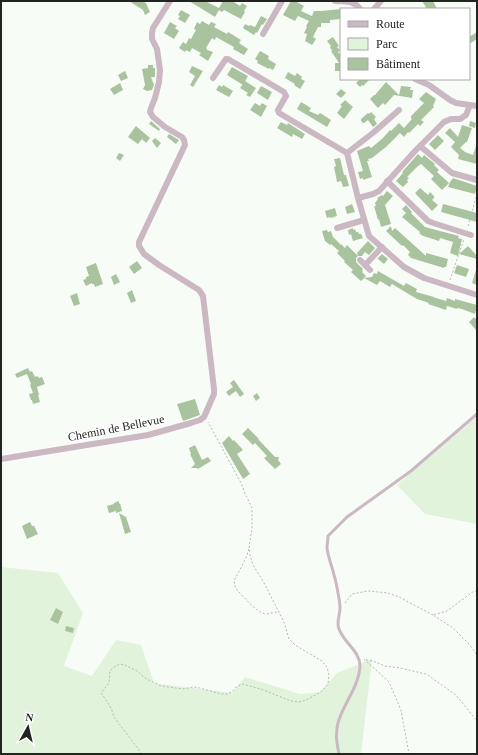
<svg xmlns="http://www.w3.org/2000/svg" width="478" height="755" font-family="Georgia,serif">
  <rect width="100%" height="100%" fill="#f8fcf7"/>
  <path fill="#e1f3da" d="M477,417V524L425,514L397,485Z
    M1,567L58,573L83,613L64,666L92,676L116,640L141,645L154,683L232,693L245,677L300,694L320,692L337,673L372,659L361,754H1Z"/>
  <path fill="#a9c39f" d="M129,1H142L146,3L150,12L145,15L143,10Z
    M189,1H205L219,8L223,1H232L240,6L242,3L247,6L244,11L245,12L241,19L224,10L222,12L219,10L215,17Z
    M291,1H295L304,6L301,11L312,16L314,11H321L341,9V19L330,20V23H321V27H318L313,37L316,39L312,45L305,41L307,34L304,33L307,27L306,26L309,21L298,16L295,21L283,15Z
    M422,1H433L437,9H427Z
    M181,10L190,15L185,23L178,19L180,16L178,15Z
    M261,16L267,19L263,25L262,24L257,33L256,32L254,35L243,28L245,24L249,26L250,25L255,27Z
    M202,21L209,25L211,22L216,24L214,27L227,34L228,32L241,40L239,43L248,49L244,55L233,49L234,47L216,37L215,40L212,38L206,48L207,49V50L213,52L208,61L199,55L201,53L192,48L190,52L186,50L185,52L179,48L183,42L186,44L189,38L191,39L196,30L194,29L197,22L200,24Z
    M170,22L177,26L175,28L179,31L174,39L164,33Z
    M477,32V39L469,44V37Z
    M333,37L339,46L337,47L340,50L338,52L341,56V71H335V63H339L331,51H332L330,47L331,46L327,41Z
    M260,51L269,56L268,59L276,64L273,70L269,68V69L257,63L258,61L255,59Z
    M148,65H153V68H155V77H151L154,85L152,90L147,91L143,89L145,85L142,69L148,68Z
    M192,66L203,71L193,87L190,85L195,76L189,72Z
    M232,67L248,76L243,85L227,75Z
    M125,71L128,78L121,81L118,75Z
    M288,72L295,76L297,73L302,77L301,79L305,81L300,89L294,85L295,84L285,78Z
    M360,79H370L363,86L362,85L360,87L356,83Z
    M245,81L256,88L250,97L246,95L248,93L240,88Z
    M386,82L399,95L401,86L411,87L410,90H413L412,98L394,95L385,105L383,103L378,108L370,99L374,95H375Z
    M120,83L123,90L114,95L110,89Z
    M219,85L222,87L223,85L233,91L229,97L216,90Z
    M261,86L272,92L268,100L257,93Z
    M341,89L346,93L341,98L336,94Z
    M426,92L436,99L433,106L434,107L421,120L424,122L420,126L418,124L409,133L408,132L404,137L400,133L386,147L372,158L368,159L369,161H367L372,177L363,180V178L360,179L358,172L363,171L357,151L369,146L371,148L383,138L390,130L391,131L399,123L404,128L412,119L411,118V116L424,103L419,99Z
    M345,100L353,107L344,119L337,113L342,106L340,105Z
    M301,102L311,108L309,111L318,115L320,113L331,120L327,127L297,109Z
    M255,103L260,106L262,103L267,106L261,117L250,110Z
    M371,112L376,117L374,119L377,124L373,127L368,120L364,123H363L361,121V119L368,113L369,114Z
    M151,121L160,129L159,131L149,124Z
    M470,121L476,123L475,128L469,126Z
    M281,122L287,125L288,123L305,134L302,139L293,134L292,137L277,128Z
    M462,125L472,128L467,142H466L460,148L465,152L473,155L476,146H477V164L458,159L459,155L451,147L455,142L445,133L450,128L458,137Z
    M136,126L150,138L146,143L142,139L138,144L128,137Z
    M169,134L179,140L176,144L167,137Z
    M438,135L444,141L435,150L429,144Z
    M155,138L161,143L157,148L152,141Z
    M119,153L124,155L120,161L116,158Z
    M418,154L422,158L424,155L435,164L434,165L439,170L437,172L449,183L442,190L431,179L434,176L421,164L418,166L407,177L409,178L407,180L408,182L403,187L396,181L403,173L402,172Z
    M340,158L344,175H346L349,186L343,187L341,181L337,182L334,167L336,166L334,159Z
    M453,178L477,186L475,194L448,187L450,182Z
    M420,188L428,195L430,192L434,196V198L432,200L438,205L432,211L415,193Z
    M387,191L393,196L385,205L391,224L381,227L379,219L378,220L374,206H376L375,203L378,199L377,198L382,195L383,196Z
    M352,204L355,212L347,214L345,207Z
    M443,204L477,213V222L441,212Z
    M406,205L412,212L411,213L425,227L459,236L458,238L462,239L458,256L450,253L453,242L440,238L439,241L433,239L423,236L419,233L420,232L402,217L406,213L402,209Z
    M335,208L337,216L331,218L330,217L327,218L325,211Z
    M391,226L392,231L395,228L426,256V253L448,259L446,267H444V268L411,258L408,255L410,252L403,245L402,246L386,231Z
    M353,228V230L355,229L356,232H358L359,234H361L363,238L353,241L351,234L349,235L348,230Z
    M327,230L328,232L331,231L333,237L341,245V244L345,248L347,245L358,256L357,253L368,241L375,248L369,255L365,252L362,256H358L356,258V262L363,269L362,270L363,271L362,272L366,276L361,281L351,272L353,270L344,262L345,261L337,253L339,251L331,244L330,245L325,241L322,231Z
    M468,246L477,256V259L459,254Z
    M382,254L388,259L384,264L378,259H377Z
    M137,261L142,268L134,274L129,267Z
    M96,263L103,284L95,287L94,284H92V283L86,286L83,280L86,279V277L89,276L86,267Z
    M457,265L469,269L466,277L454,273Z
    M476,270H477V285L472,283Z
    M378,271L404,286L406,283L417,289L416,292L434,297H433L446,301L447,298L455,301V299L477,305L475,314L462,309L457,308V309L447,306L446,310L428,304L429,303L417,299L392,284L390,287L380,281L377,285L364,278L372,277L374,273L377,274Z
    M116,274L120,282L114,285L111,277Z
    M132,290L136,301L131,303L127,293Z
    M77,293L80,304L74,306L70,296Z
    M474,317L477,320V331L469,322Z
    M28,368L30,372L27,373L32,371L35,377L37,376L39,378L42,377L45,384L37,387L39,395H38L40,402L33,404L32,400H31L29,394L33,393L30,385L31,384L27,374L17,378L15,374Z
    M234,380L244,394L240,397L236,391L229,396L226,392L233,387L230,383Z
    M257,393L260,398L256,401L253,396Z
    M195,399L200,415L183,421L177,404Z
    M248,428L259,439H258L275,457H279L278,460L281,464L275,469L264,458L267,456L255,443L253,445L242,434Z
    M229,436L233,441L234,440L243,450L237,454L250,474L243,479L222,443Z
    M195,445L202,460L208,457L211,461L198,469L197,468H191L195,464L190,454H191L189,448Z
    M119,501V504L120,503L122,511L116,513V511L109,513L107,506L114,504V503Z
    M119,513L126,517L131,532L125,534Z
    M30,522L32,526H34L38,534L27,539L22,526Z
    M56,608L63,612L58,624L50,620Z
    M66,626L74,628L73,633L65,631Z"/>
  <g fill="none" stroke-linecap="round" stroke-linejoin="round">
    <path stroke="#b6bab6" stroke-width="1" stroke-dasharray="2 2" stroke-linecap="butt" d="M468,226L477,194
      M450,280L464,239
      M249,549L246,558L234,581L235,586L237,590C244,597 256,612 265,614C270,614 274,612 278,612
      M477,591H474L447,611L433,615L453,628L469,644L477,655
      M345,603L352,594L368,591L388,593L399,597L433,615
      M364,659L389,682L401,710L409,754
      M366,660L373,661L385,666L400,668L426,674L456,695L477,721
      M142,754L114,717C112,708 107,701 101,693L109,683L110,671L114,667L120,664L125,665L137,671L145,678L161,686L183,689L193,687L200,688L221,694H228L233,691L236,687L242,684L261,689L291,701L299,702L306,700L319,693L324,689L328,684L329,675L327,667L322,661L295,645L289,639L284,622L263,581L253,565L250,555L249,548L252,528V508L244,491L241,483L208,422"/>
    <path stroke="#ccb8c3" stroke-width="3" d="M339,754C337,744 335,734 338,723C343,704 359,687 360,666C360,651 344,643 339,629C336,622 340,616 340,608C340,603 339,598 338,593C337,587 336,581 334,575C332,566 328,557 327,548C327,544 328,540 328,536L347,517L411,471L477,414"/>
    <path stroke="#ccb8c3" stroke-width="6" d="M335,1C345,2 354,0 360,9
      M374,9L381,1
      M263,34L282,1
      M213,78L226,59H228L284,92L286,96L278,110L279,113L347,153
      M415,79L429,85L450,100L456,103L477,106
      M399,110L374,132L347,153L358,198L369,236L404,267L424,278L477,295
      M420,146L452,173L477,180
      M387,181L428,221L433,223L471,235
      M358,198L373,194L379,191L415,151L444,122L451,119H460L466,115L470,105
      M337,228L364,220
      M360,260L370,270
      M365,265L382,247
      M1,459L148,435L191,423L200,420L204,417L214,394V389L203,296L199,290L159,265L144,254L139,246V242L185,145L184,140L182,137L165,127L153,117L150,112L151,108L155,98L159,82L160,70L157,49L152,39V33L153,28L170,1"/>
  </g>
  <g text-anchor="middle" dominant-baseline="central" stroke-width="3" stroke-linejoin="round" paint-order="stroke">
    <g font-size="12" fill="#222422" stroke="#fff">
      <text transform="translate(116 428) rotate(-11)">Chemin de Bellevue</text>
    </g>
  </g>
  <rect width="478" height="755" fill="none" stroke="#222422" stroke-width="4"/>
  <rect x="340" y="8" width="130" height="72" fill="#ffffff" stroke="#a7a7a7"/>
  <rect x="348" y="21" width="20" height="6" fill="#ccb8c3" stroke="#a7a7a7"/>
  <text x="376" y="28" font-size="12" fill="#222422">Route</text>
  <rect x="348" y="38" width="20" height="12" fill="#e1f3da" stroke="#a7a7a7"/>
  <text x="376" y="48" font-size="12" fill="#222422">Parc</text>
  <rect x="348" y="58" width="20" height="12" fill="#a9c39f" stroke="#a7a7a7"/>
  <text x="376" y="68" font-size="12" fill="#222422">Bâtiment</text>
  <g transform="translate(28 727) rotate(8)" stroke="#ffffff" stroke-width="3" paint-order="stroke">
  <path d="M0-3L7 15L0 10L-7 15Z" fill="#222422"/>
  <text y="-6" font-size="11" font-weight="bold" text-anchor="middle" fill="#222422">N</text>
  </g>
</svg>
